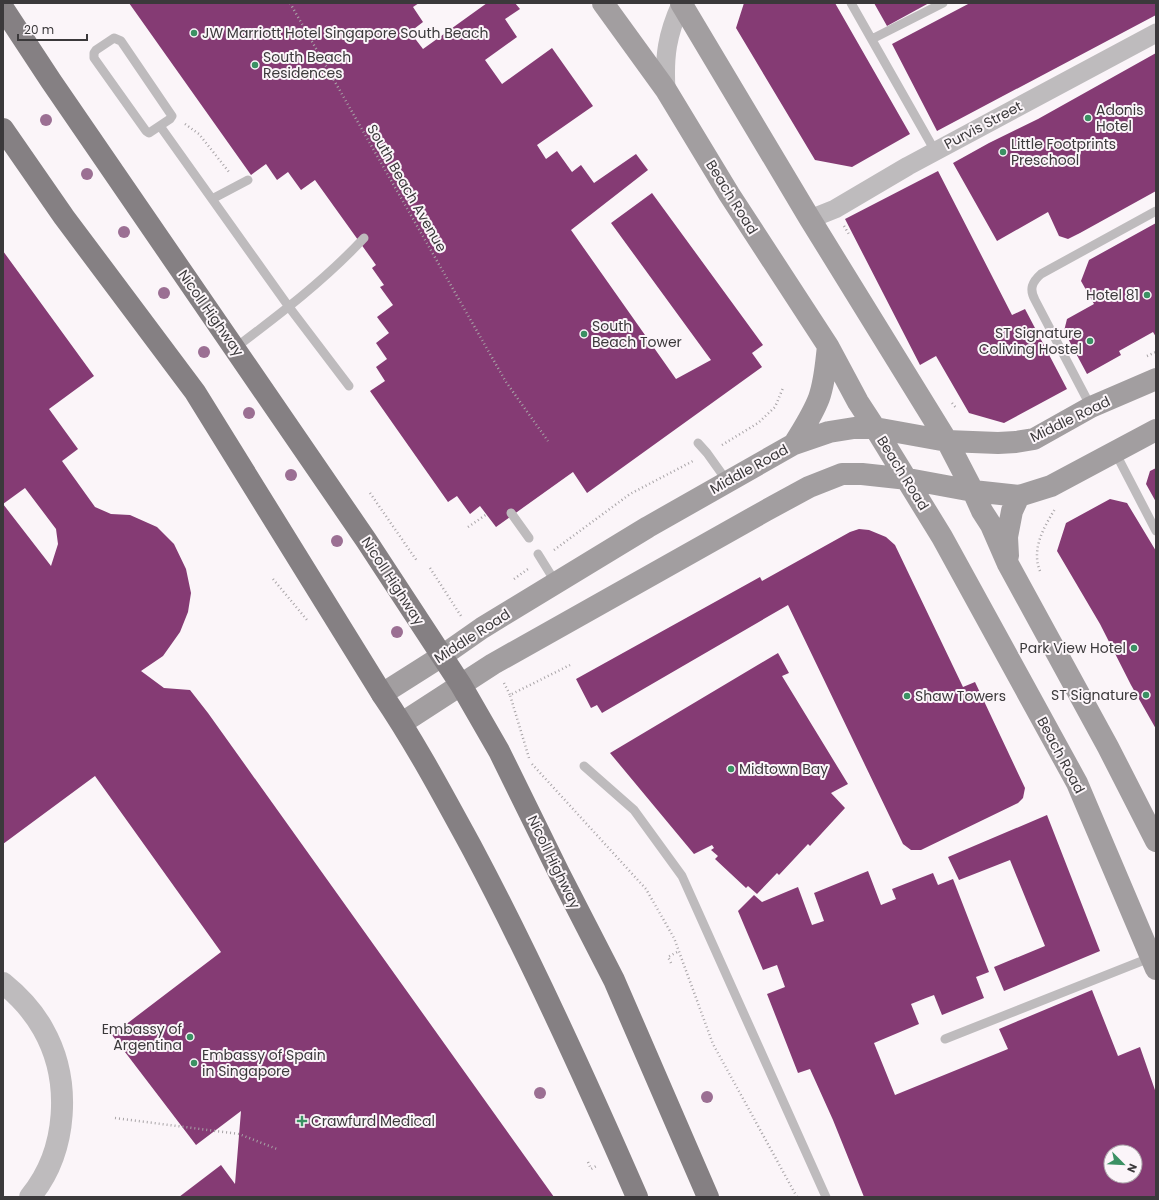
<svg xmlns="http://www.w3.org/2000/svg" width="1159" height="1200" font-family="Poppins,sans-serif">
  <rect width="100%" height="100%" fill="#fbf5f9"/>
  <path fill="#853b74" fill-rule="evenodd" d="M129,3H419L413,7L423,22L410,32L423,49L487,3H515L520,9L505,19L517,37L485,60L502,84L552,48L593,106L537,145L546,159L557,151L572,172L581,165L594,183L636,154L648,170L571,230L676,379L711,360L611,223L652,193L763,345L752,353L762,367L587,493L573,472L496,527L480,506L470,514L457,496L448,502L370,391L385,381L376,367L387,359L376,343L389,333L377,317L393,305L380,287L384,285L372,268L376,265L315,180L301,190L288,172L277,180L266,164L251,175Z
    M744,3H835L910,134L852,167L815,160L736,28Z
    M874,3H929L887,26Z
    M970,3H1156V15L937,131L892,44Z
    M1156,53V191L1080,233L1068,239L1059,236L1048,212L997,241L953,163L989,143L1038,119Z
    M938,171L1012,315L1025,309L1067,389L1004,423L969,413L936,356L920,365L845,219Z
    M1156,223V337L1153,332L1119,351L1121,355L1087,374L1064,331L1067,319L1094,304L1081,281L1089,260Z
    M3,251L94,376L49,409L78,449L62,461L95,507L111,514L130,515L157,527L174,544L186,569L191,593L188,612L180,632L163,656L141,671L164,688L190,690L208,713L554,1197H179L221,1165L235,1184L241,1111L196,1145L112,1035L221,952L95,776L3,844ZM25,488L56,529L58,544L51,566L3,504Z
    M1156,468V502L1146,484L1150,471Z
    M1110,499L1127,503L1156,551V729L1131,685L1100,624L1057,551L1066,523Z
    M859,529L869,530L886,537L895,545L963,687L975,682L1025,788L1023,798L1018,803L921,850H911L903,844L788,605L602,713L597,705L591,708L576,679L760,577L762,581L850,532Z
    M778,653L789,673L782,676L848,784L831,793L845,808L810,846L808,844L779,875L777,873L757,894L748,886L746,888L715,859L718,856L711,850L714,848L712,845L694,854L610,753Z
    M1047,815L1100,951L1004,991L994,967L1045,946L1010,860L959,880L948,857Z
    M868,871L881,905L896,899L892,889L933,873L938,885L953,879L989,972L976,977L984,998L942,1015L934,995L926,998L911,1004L919,1024L874,1043L895,1095L1008,1049L999,1029L1092,990L1118,1056L1140,1047L1156,1093V1197H864L833,1120L810,1069L798,1073L767,994L785,987L777,965L763,970L738,911L754,895L762,902L798,887L812,925L824,921L814,893ZM1111,1152H1135V1176H1111Z"/>
  <g fill="none" stroke-linecap="round" stroke-linejoin="round">
    <path stroke="#a8a4a7" stroke-width="2.5" stroke-dasharray="1 3" stroke-linecap="butt" d="M290,3L506,382L548,441
      M185,124L199,134L229,172
      M844,226L850,236
      M1147,356L1156,352
      M952,403L957,409
      M722,445L758,423L775,407L783,388
      M370,493L417,561
      M468,527L487,514
      M554,550L630,494L693,461
      M430,568L461,616
      M1040,571C1031,549 1044,527 1055,509
      M273,579L307,620
      M514,579L528,569
      M504,683L510,695
      M529,758L510,695L570,665
      M532,764L646,889L674,938L713,1044L797,1197
      M671,963L668,957L679,951
      M115,1118L239,1134L277,1149
      M588,1162L591,1169L598,1165"/>
    <path stroke="#bebbbd" stroke-width="9" d="M851,3L935,151
      M114,38L121,41L172,116L170,119L149,133L146,131L94,58V53L96,50Z
      M872,39L943,3
      M160,126L289,307L349,386
      M212,199L248,180
      M235,348C280,314 325,280 364,238
      M1091,407L1035,300C1029,289 1032,282 1041,274L1156,211
      M698,443L707,453L727,481
      M1115,452L1156,531
      M511,513L529,538
      M538,554L556,583
      M584,766L634,810L682,876L826,1197
      M945,1039L1152,957"/>
    <path stroke="#bebbbd" stroke-width="19" d="M666,90C664,56 667,35 681,4L683,3
      M810,219L835,209L908,166L1156,33"/>
    <path stroke="#bebbbd" stroke-width="22" d="M3,983C19,996 33,1011 43,1029C72,1080 68,1151 30,1197"/>
    <path stroke="#a29ea0" stroke-width="22" d="M603,3L666,90L729,194L828,346L858,402L875,428L942,537L1077,783L1156,969
      M681,3L810,219L947,441L973,491L982,511L991,525L1008,564L1108,747L1156,841
      M794,444C803,429 813,414 819,398C825,381 826,363 828,346
      M1008,556L1007,537L1012,511L1019,496
      M382,694L442,656L482,628L648,527L794,444L829,432L854,428H875L947,441L998,443L1016,442L1034,439L1091,407L1156,379
      M402,723L493,664L765,511L809,487L842,474H862L908,479L973,491L1019,496L1051,486L1156,430"/>
    <path stroke="#858083" stroke-width="22" d="M3,8L51,81L366,540L461,685L499,751L559,873L614,980L708,1197
      M3,129L64,217L195,392L382,694C416,744 444,797 473,850C533,963 586,1080 637,1197"/>
  </g>
  <g fill="#9b6f93">
    <circle cx="46" cy="120" r="6"/>
    <circle cx="87" cy="174" r="6"/>
    <circle cx="124" cy="232" r="6"/>
    <circle cx="164" cy="293" r="6"/>
    <circle cx="204" cy="352" r="6"/>
    <circle cx="249" cy="413" r="6"/>
    <circle cx="291" cy="475" r="6"/>
    <circle cx="337" cy="541" r="6"/>
    <circle cx="397" cy="632" r="6"/>
    <circle cx="540" cy="1093" r="6"/>
    <circle cx="707" cy="1097" r="6"/>
  </g>
  <g fill="#3b9063" stroke="#fbf5f9" stroke-width="1.5">
    <circle cx="194" cy="33" r="4"/>
    <circle cx="255" cy="65" r="4"/>
    <circle cx="1088" cy="118" r="4"/>
    <circle cx="1003" cy="152" r="4"/>
    <circle cx="1147" cy="295" r="4"/>
    <circle cx="584" cy="334" r="4"/>
    <circle cx="1090" cy="341" r="4"/>
    <circle cx="1134" cy="648" r="4"/>
    <circle cx="1146" cy="695" r="4"/>
    <circle cx="907" cy="696" r="4"/>
    <circle cx="731" cy="769" r="4"/>
    <circle cx="190" cy="1037" r="4"/>
    <circle cx="194" cy="1063" r="4"/>
    <path d="M300 1115h4v4h4v4h-4v4h-4v-4h-4v-4h4z"/>
  </g>
  <g text-anchor="middle" dominant-baseline="central" stroke-width="4" stroke-linejoin="round" paint-order="stroke">
    <g font-size="14" fill="#3b393b" stroke="#fbf5f9" text-anchor="start">
      <text x="202" y="33">JW Marriott Hotel Singapore South Beach</text>
      <text x="263" y="57">South Beach<tspan x="263" dy="16">Residences</tspan></text>
      <text x="1096" y="110">Adonis<tspan x="1096" dy="16">Hotel</tspan></text>
      <text x="1011" y="144">Little Footprints<tspan x="1011" dy="16">Preschool</tspan></text>
      <text x="1139" y="295" text-anchor="end">Hotel 81</text>
      <text x="592" y="326">South<tspan x="592" dy="16">Beach Tower</tspan></text>
      <text x="1082" y="333" text-anchor="end">ST Signature<tspan x="1082" dy="16">Coliving Hostel</tspan></text>
      <text x="1126" y="648" text-anchor="end">Park View Hotel</text>
      <text x="1138" y="695" text-anchor="end">ST Signature</text>
      <text x="915" y="696">Shaw Towers</text>
      <text x="739" y="769">Midtown Bay</text>
      <text x="182" y="1029" text-anchor="end">Embassy of<tspan x="182" dy="16">Argentina</tspan></text>
      <text x="202" y="1055">Embassy of Spain<tspan x="202" dy="16">in Singapore</tspan></text>
      <text x="311" y="1121">Crawfurd Medical</text>
    </g>
    <g font-size="14" fill="#3b393b" stroke="#fbf5f9">
      <text transform="translate(983 125) rotate(-28)">Purvis Street</text>
      <text transform="translate(407 188) rotate(60)">South Beach Avenue</text>
      <text transform="translate(732 197) rotate(58)">Beach Road</text>
      <text transform="translate(211 313) rotate(55)">Nicoll Highway</text>
      <text transform="translate(1070 419) rotate(-26)">Middle Road</text>
      <text transform="translate(749 469) rotate(-29)">Middle Road</text>
      <text transform="translate(903 473) rotate(58)">Beach Road</text>
      <text transform="translate(393 581) rotate(57)">Nicoll Highway</text>
      <text transform="translate(472 636) rotate(-33)">Middle Road</text>
      <text transform="translate(1061 755) rotate(62)">Beach Road</text>
      <text transform="translate(554 862) rotate(64)">Nicoll Highway</text>
    </g>
  </g>
  <rect width="1159" height="1200" fill="none" stroke="#3b393b" stroke-width="8"/>
  <g transform="translate(1123 1164) rotate(114)"><circle r="19" fill="#fbf5f9" stroke="#aeaaad"/>
  <path d="M0-3L7 15L0 10L-7 15Z" fill="#3b9063"/>
  <text y="-6" font-size="11" font-weight="bold" text-anchor="middle" fill="#3b393b">N</text>
  </g>
  <path d="M18 34v6h69v-6" fill="none" stroke="#3b393b" stroke-width="2"/>
  <text x="24" y="34" font-size="12" fill="#3b393b" stroke="#fbf5f9" stroke-width="3" paint-order="stroke">20 m</text>
</svg>
